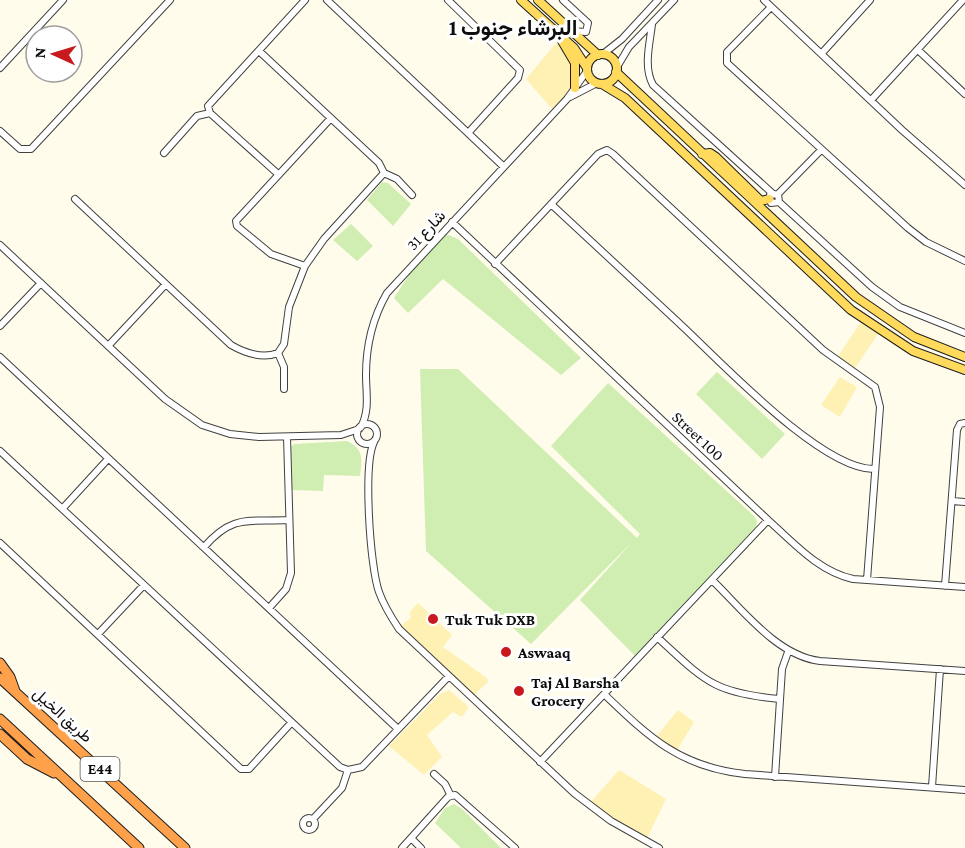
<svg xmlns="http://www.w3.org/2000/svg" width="965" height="848" font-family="'Crimson Pro',Vazirmatn,serif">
  <rect width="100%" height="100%" fill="#fffcec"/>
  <path fill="#d0edb2" d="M382,182L388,183L411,204L393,226L367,200Z
    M351,224L373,246L357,261L333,240Z
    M446,234L458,239L581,358L561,375L443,279L408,313L394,298L411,272Z
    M420,369H458L637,538L640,534L551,446L608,383L754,516L757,521L756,528L635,656L580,600L633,541L531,644L426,551Z
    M717,372L785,434L762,459L696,394Z
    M347,441C364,449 362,459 360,476L324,475L323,491L292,490L290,448L294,444Z
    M454,804L462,809L501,848H461L435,823L445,808Z"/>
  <path fill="#fff0b4" d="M556,43C585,68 575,85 553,110L526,79Z
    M861,322L878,334L853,371L836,359Z
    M840,377L857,387L840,417L821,405Z
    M418,603L452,635L443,647L487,678L488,682L473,696L400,626L411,618L409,613Z
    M449,690L469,707L462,717L453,712L427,735L442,757L424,775L389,746L440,694Z
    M678,710L694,722L676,752L655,738Z
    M619,770L666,799L647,838L589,804Z"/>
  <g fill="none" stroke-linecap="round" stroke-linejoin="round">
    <defs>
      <path id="minor" d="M327,0L504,167
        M448,0L520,70L518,78L469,132
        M563,0L588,23L586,32L571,31
        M764,0L902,130L965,185
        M771,7L727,52V63L908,228L926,242L965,261
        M652,24C650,43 643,67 653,85L772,193
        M918,50L965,94
        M822,53L870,0
        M603,54L622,39L658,0
        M617,67L629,47L674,0
        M0,68L63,0
        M570,97L597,83
        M872,99L963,0
        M0,131L20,149H31L170,0
        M164,153L197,116L210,113
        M384,173L397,179L412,195
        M278,174L210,113L208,106L305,0
        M778,194L821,150
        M75,199L231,345C245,353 263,359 278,353L284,344L289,307L305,266L324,239L384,173L379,163L259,51
        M779,202L771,203L770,195L778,194L779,202L872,287L900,307L965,333
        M551,204C593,243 636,283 679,323C718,359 822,471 875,469
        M452,222L768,520C794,543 818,571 853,579L965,587
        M0,245L165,399L202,425L230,434L259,437L341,435L359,429
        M495,264L598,154L607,150L613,154L823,350L875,387L880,407L867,580
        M305,266L271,254L237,226L236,221L331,118
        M0,326L41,283
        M109,345L165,285
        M278,353L284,367V389
        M0,357L398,729
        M357 434a10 10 0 1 1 20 0a10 10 0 1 1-20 0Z
        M361,427C370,410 366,393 366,375C366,345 372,319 387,293L567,99L587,71
        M374,442C363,465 370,567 379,592C384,606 391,617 399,629L574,793L611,821L659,848
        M0,451L340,767L348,770L362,767L449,676
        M952,501L965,502
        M63,508L108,459
        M0,543L241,769H249L291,723
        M204,547C233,514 248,522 288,520
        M712,580C742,609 777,656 820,661L965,671
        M945,586L957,430L960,424L965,423
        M269,608L286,589L291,573L287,437
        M98,634L144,585
        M657,637C705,681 713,693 780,699
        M605,695C650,738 680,767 745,774L965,790
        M540,762L768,520
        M434,774L445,784L451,796
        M775,777L782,669L788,652
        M932,787L940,669
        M303 824a6 6 0 1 1 12 0a6 6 0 1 1-12 0Z
        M313,819L342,788L348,770
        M411,838L421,848
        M402,848L448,797L455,795L515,848"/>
      <path id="major" d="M521,0L574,48L587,68
        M538,0L598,55
        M562,41L575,63V88
        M587 69a15 15 0 1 1 30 0a15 15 0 1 1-30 0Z
        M616,72L856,297L914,337L965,357
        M602,84L625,98L851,310L913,351L965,370
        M702,154L710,153L716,157L761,201L769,199"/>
      <path id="highway" d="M0,663L10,677L15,691
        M0,678L185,848
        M0,719L139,848
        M0,734L27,759L54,773"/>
    </defs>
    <use href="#minor" stroke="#404040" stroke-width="8"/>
    <use href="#major" stroke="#1e1e1e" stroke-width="10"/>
    <use href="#highway" stroke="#1e1e1e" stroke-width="11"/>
    <use href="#minor" stroke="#fff" stroke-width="6"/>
    <use href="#major" stroke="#ffda5c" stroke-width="8"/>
    <use href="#highway" stroke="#ffa04a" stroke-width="9"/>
  </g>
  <g fill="#c8191f" stroke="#fff" stroke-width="2">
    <circle cx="433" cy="619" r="6"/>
    <circle cx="506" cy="652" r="6"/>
    <circle cx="519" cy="691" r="6"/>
  </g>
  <g text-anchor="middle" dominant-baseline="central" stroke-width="6" stroke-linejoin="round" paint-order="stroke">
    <rect fill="#fff" stroke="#565656" stroke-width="1.5" x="80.5" y="757" width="39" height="24" rx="4.5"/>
    <g font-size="15" font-weight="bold" fill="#0d0d0d">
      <text x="100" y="769">E44</text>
    </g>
    <g font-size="16" fill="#0d0d0d" stroke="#fff">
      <text transform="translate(426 230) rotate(-47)">شارع 31</text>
      <text transform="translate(698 436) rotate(43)">Street 100</text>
      <text transform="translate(63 715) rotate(42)">طريق الخيل</text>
    </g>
    <g font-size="16" font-weight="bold" fill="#0d0d0d" stroke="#fff" text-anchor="start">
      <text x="445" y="619">Tuk Tuk DXB</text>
      <text x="518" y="652">Aswaaq</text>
      <text x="531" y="682">Taj Al Barsha<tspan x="531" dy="18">Grocery</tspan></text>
    </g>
    <g font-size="22" font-weight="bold" fill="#0d0d0d" stroke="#fff">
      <text x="513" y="27">البرشاء جنوب 1</text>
    </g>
  </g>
  <g transform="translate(54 54) rotate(274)"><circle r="28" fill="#ffffff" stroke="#9e9e9e" stroke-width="1.5"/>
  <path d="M0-4.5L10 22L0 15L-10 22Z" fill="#c8191f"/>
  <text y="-9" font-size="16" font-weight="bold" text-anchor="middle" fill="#0d0d0d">N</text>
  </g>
</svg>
